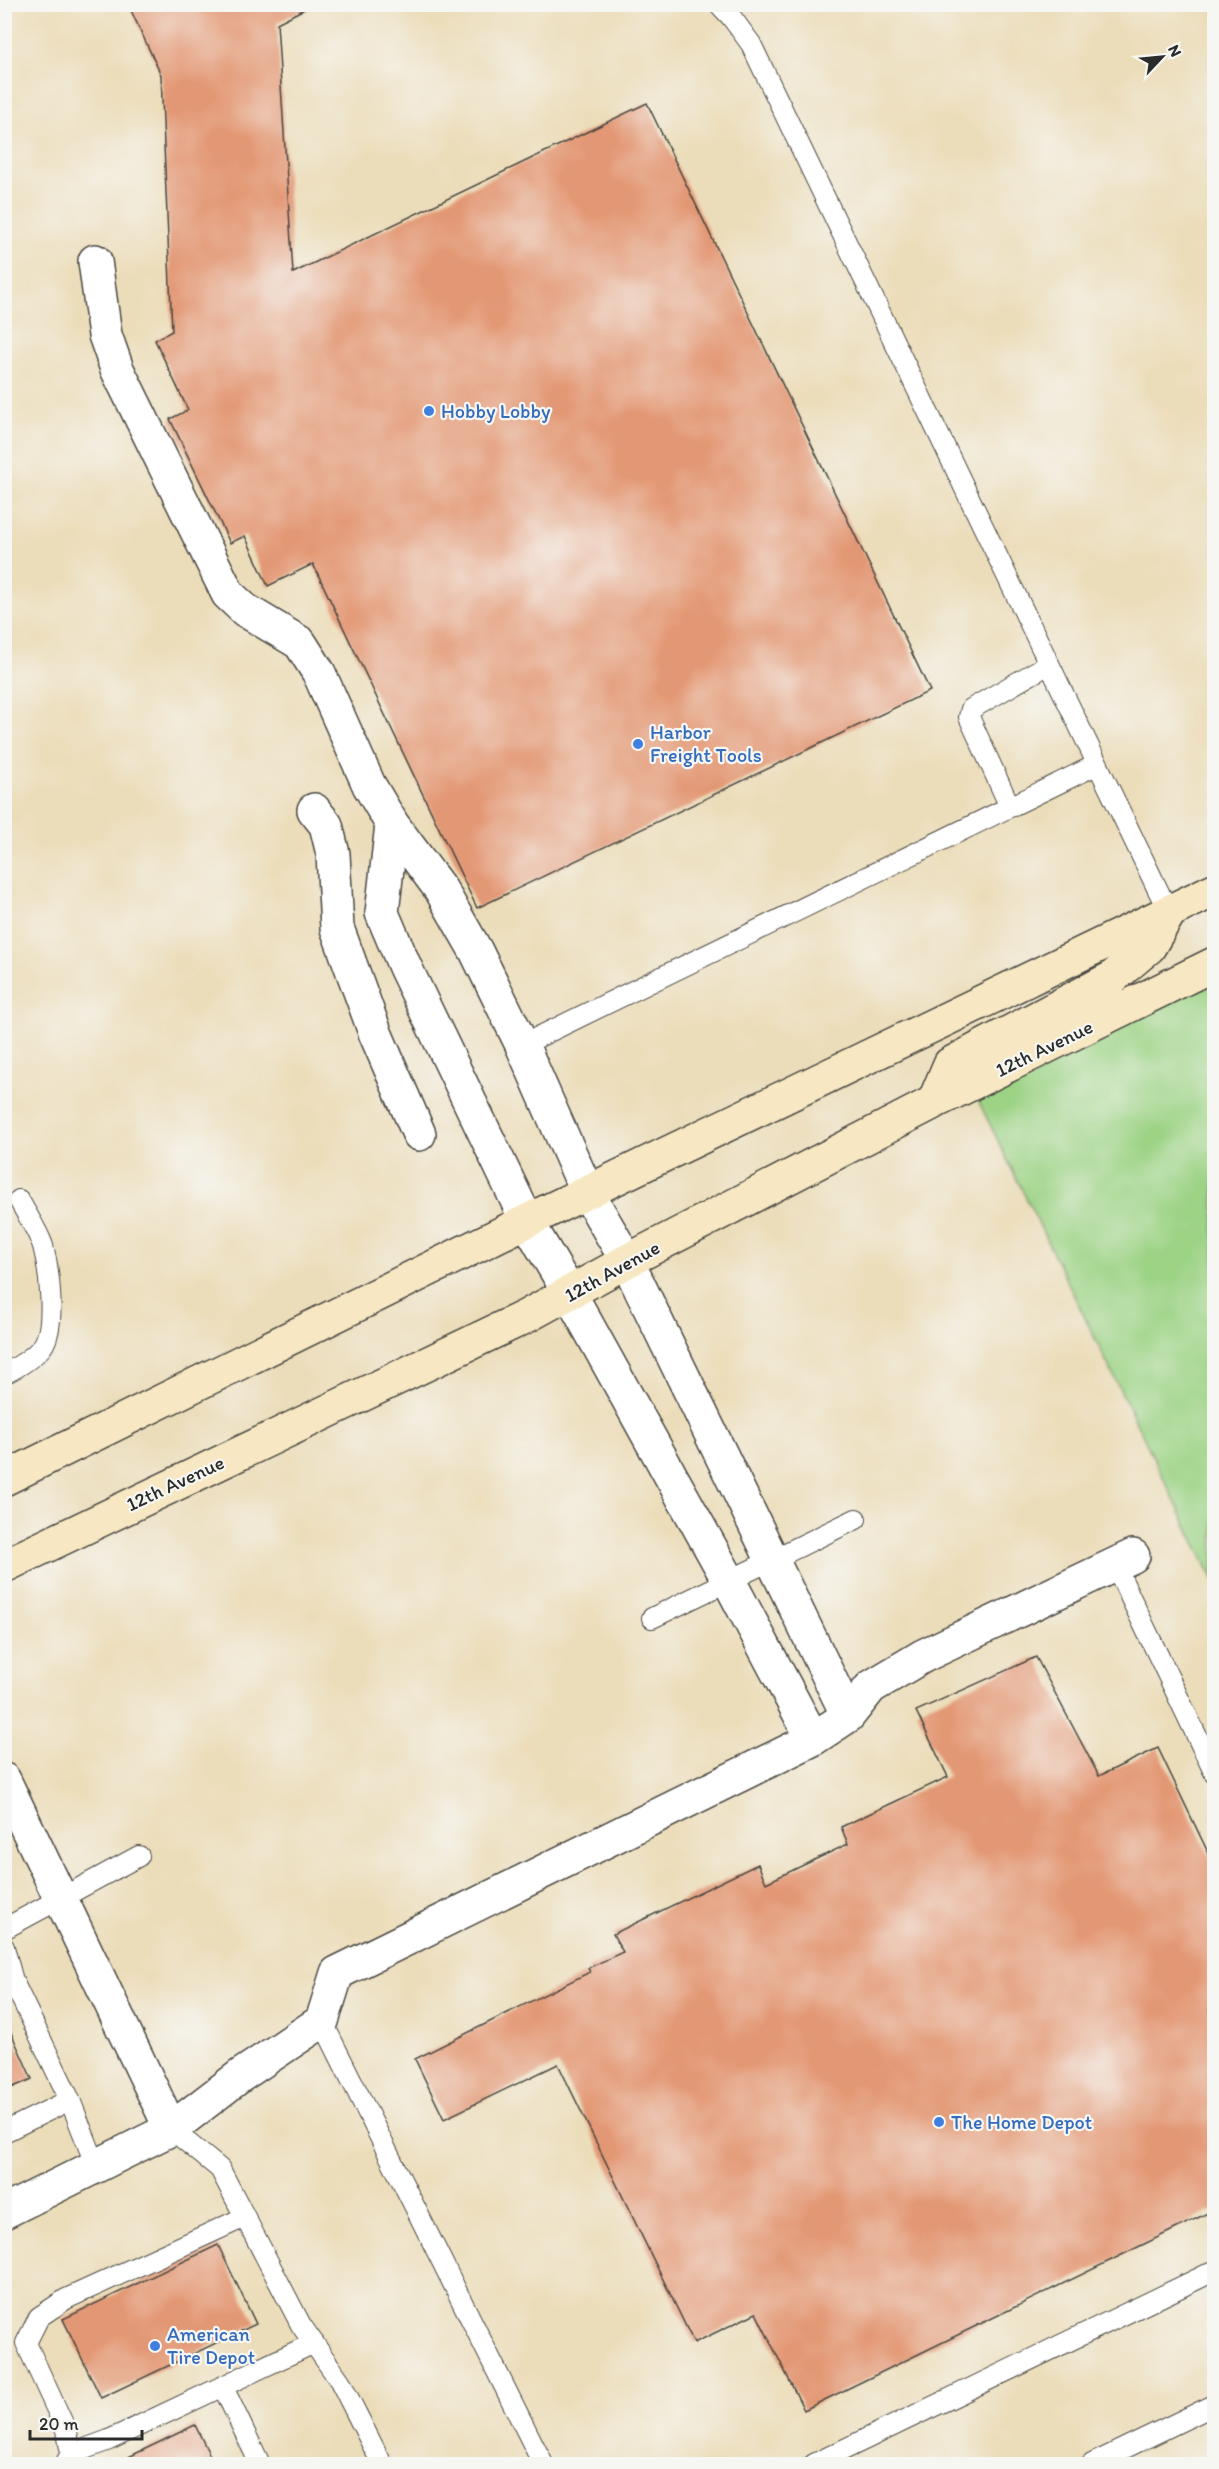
<svg xmlns="http://www.w3.org/2000/svg" width="1219" height="2469" font-family="Itim,sans-serif">
  <rect width="100%" height="100%" fill="#f6f6f2"/>
  <filter id="ink" filterUnits="userSpaceOnUse"><feTurbulence type="fractalNoise" baseFrequency=".0167" numOctaves="2"/><feDisplacementMap in="SourceGraphic" scale="12" xChannelSelector="R" yChannelSelector="G"/><feConvolveMatrix kernelMatrix="1 2 1 2 8 2 1 2 1" color-interpolation-filters="sRGB"/></filter>
  <filter id="wash" filterUnits="userSpaceOnUse"><feTurbulence type="fractalNoise" baseFrequency=".008" numOctaves="4" result="noise"/><feDisplacementMap in="SourceGraphic" scale="24" xChannelSelector="R" yChannelSelector="G"/><feGaussianBlur stdDeviation="1.35" result="paint"/><feColorMatrix in="noise" values="0 0 0 0 0 0 0 0 0 0 0 0 0 0 0 0 0 1.4 0 .05"/><feComposite in="paint" operator="in"/></filter>
  <g filter="url(#wash)">
    <rect width="100%" height="100%" fill="#ecddba"/>
    <path fill="#9cd385" stroke="#647f58" stroke-width="1.5" d="M1214,967V1581L977,1098Z"/>
    <g id="blocks">
      <path fill="#e39874" d="M128,4H314L277,23L293,273L647,103L930,691L477,908L313,564L268,586L245,536L230,543L170,419L188,410L155,340L172,331L161,75Z
        M1036,1657L1099,1776L1158,1748L1214,1865V2007L1209,2010L1214,2021V2210L804,2410L756,2313L694,2343L558,2064L444,2119L415,2059L590,1972L588,1968L623,1952L613,1934L758,1864L766,1883L848,1844L841,1827L948,1777L916,1711Z
        M8,2026L32,2079L4,2091V2028Z
        M218,2245L256,2324L101,2398L63,2319Z
        M195,2425L214,2464H114Z"/>
    </g>
  </g>
  <g filter="url(#ink)">
    <use href="#blocks" fill-opacity="0" stroke="#484640" stroke-width="1.5"/>
    <g fill="none" stroke-linecap="round" stroke-linejoin="round">
      <defs>
        <path id="service" d="M719,4L732,18L751,44L1169,913
          M1010,807L969,717L971,709L1049,664
          M522,1045L1098,764
          M4,1374C18,1367 32,1359 42,1347C57,1327 49,1269 43,1246C38,1231 27,1215 19,1200
          M1115,1565L1214,1772
          M652,1618L856,1519
          M4,1929L139,1856
          M4,1947L13,1981L70,2100L96,2166
          M322,2021L543,2464
          M171,2129L220,2169L301,2325L340,2381L382,2464
          M4,2132L70,2100
          M223,2387L260,2464
          M71,2454L109,2440L314,2343
          M65,2464L71,2454L67,2432L26,2343L39,2317L66,2299L245,2217
          M814,2464L1214,2271
          M1092,2464L1214,2405"/>
        <path id="minor" d="M95,261L105,335L117,369L228,594L245,610L300,643L319,673L369,785L392,824L441,890L476,951L522,1045L587,1192L627,1261L848,1716
          M314,810L326,825L333,854L337,928L376,1035L419,1134
          M392,824L382,913L405,967L527,1221L570,1294L729,1581L813,1739
          M4,1780L171,2129L4,2212
          M171,2129L240,2076L322,2021L337,1973L813,1739L848,1716L871,1687L923,1656L1133,1556"/>
        <path id="secondary" d="M934,1102L950,1064L1112,978L1149,947L1169,913
          M4,1479L527,1221L1214,890
          M4,1566L525,1317L627,1261L934,1102L1214,964"/>
      </defs>
      <use href="#service" stroke="#484640" stroke-width="22"/>
      <use href="#minor" stroke="#484640" stroke-width="36"/>
      <use href="#secondary" stroke="#484640" stroke-width="36"/>
      <use href="#service" stroke="#fff" stroke-width="20"/>
      <use href="#minor" stroke="#fff" stroke-width="33"/>
      <use href="#secondary" stroke="#f7e8c3" stroke-width="33"/>
    </g>
  </g>
  <g fill="#3f7fe0" stroke="#f6f6f2" stroke-width="2">
    <circle cx="429" cy="411" r="6"/>
    <circle cx="638" cy="744" r="6"/>
    <circle cx="939" cy="2122" r="6"/>
    <circle cx="155" cy="2346" r="6"/>
  </g>
  <g text-anchor="middle" dominant-baseline="central" stroke-width="4.5" stroke-linejoin="round" paint-order="stroke">
    <g font-size="20" fill="#366cbe" stroke="#f6f6f2" text-anchor="start">
      <text x="441" y="411">Hobby Lobby</text>
      <text x="650" y="732">Harbor<tspan x="650" dy="23">Freight Tools</tspan></text>
      <text x="951" y="2122">The Home Depot</text>
      <text x="167" y="2334">American<tspan x="167" dy="23">Tire Depot</tspan></text>
    </g>
    <g font-size="20" fill="#2b2b2b" stroke="#f6f6f2">
      <text transform="translate(1044 1048) rotate(-26)">12th Avenue</text>
      <text transform="translate(612 1271) rotate(-29)">12th Avenue</text>
      <text transform="translate(175 1483) rotate(-25)">12th Avenue</text>
    </g>
  </g>
  <rect width="1219" height="2469" fill="none" stroke="#f6f6f2" stroke-width="24"/>
  <g transform="translate(1162 57) rotate(64)" stroke="#f6f6f2" stroke-width="4.5" paint-order="stroke">
  <path d="M0-4.5L10 22L0 15L-10 22Z" fill="#2b2b2b"/>
  <text y="-9" font-size="16" font-weight="bold" text-anchor="middle" fill="#2b2b2b">N</text>
  </g>
  <path d="M30 2430v9h112v-9" fill="none" stroke="#2b2b2b" stroke-width="3"/>
  <text x="39" y="2430" font-size="18" fill="#2b2b2b" stroke="#f6f6f2" stroke-width="4.5" paint-order="stroke">20 m</text>
</svg>
